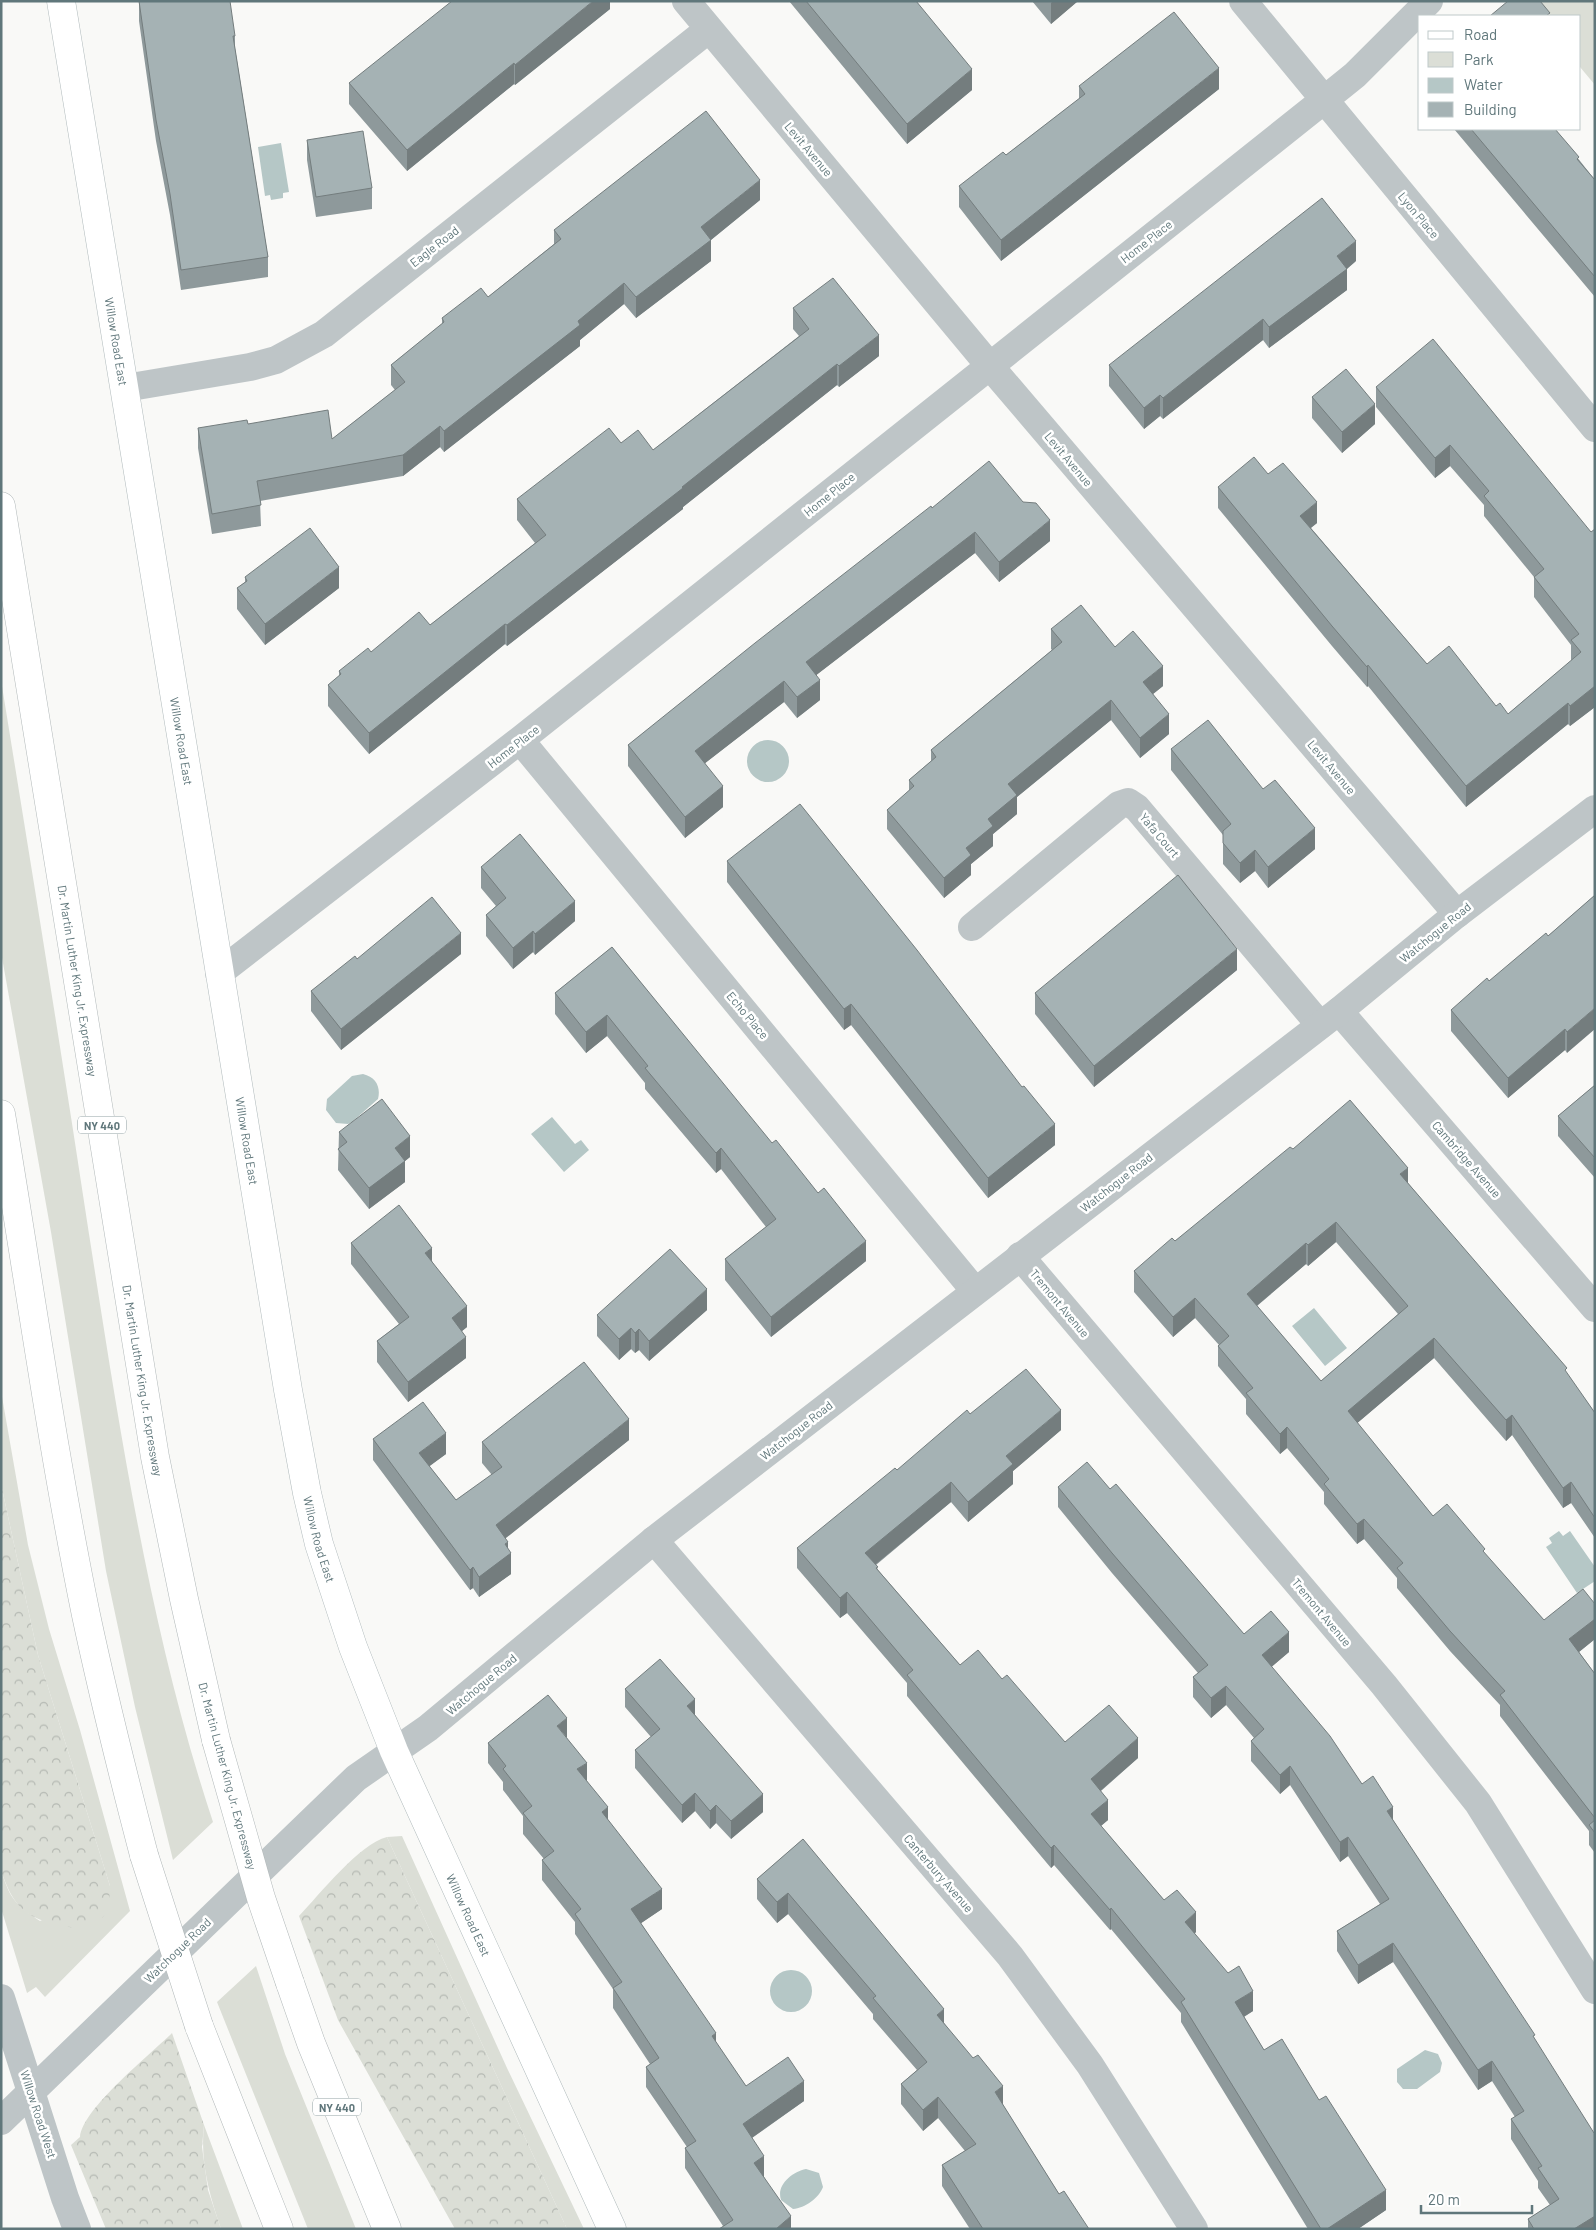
<svg xmlns="http://www.w3.org/2000/svg" width="1596" height="2230" font-family="Barlow,sans-serif">
  <defs>
    <pattern id="forest-crowns" width="20" height="18" patternUnits="userSpaceOnUse" patternTransform="scale(1.25)"><rect width="20" height="18" fill="#dbded6"/><path d="M2 6a3 3 0 1 1 6 0M12 15a3 3 0 1 1 6 0" fill="none" stroke="#b5b9b3"/></pattern>
  </defs>
  <rect width="100%" height="100%" fill="#f9f9f7"/>
  <path fill="#dbded6" d="M1524,1H1595V85L1580,67V16H1537Z
    M1,680C31,865 61,1049 89,1234C120,1432 150,1632 213,1822L173,1860L135,1707L106,1571L51,1232L1,952Z
    M1,1391L28,1545L49,1629L80,1730L130,1911L45,1997L36,1987L27,1993L1,1908V1870C10,1899 15,1904 40,1921L110,1886L38,1655L1,1484Z
    M402,1836L507,2068L584,2229H567L387,1837Z
    M256,1966L285,2054L356,2229H308L217,2002Z
    M204,2125L243,2229H221C209,2194 200,2162 204,2125Z"/>
  <path fill="url(#forest-crowns)" d="M1,1484L38,1655L110,1886C109,1911 108,1917 86,1930C39,1921 17,1921 1,1870Z
    M387,1837L567,2229H455L338,2020L299,1916C320,1894 359,1844 387,1837Z
    M172,2033L204,2125L202,2147L208,2190L221,2229H106L71,2145L80,2137C83,2108 150,2055 172,2033Z"/>
  <path fill="#b5c7c6" d="M281,143L289,192L283,193V198L271,200L270,195L265,196L258,147Z
    M747 761a21 21 0 1 1 42 0a21 21 0 1 1-42 0Z
    M363,1074C376,1077 381,1087 378,1099L352,1122L348,1124L336,1123L326,1110L327,1099L352,1076Z
    M552,1117L575,1144L581,1140L589,1150L564,1172L531,1134Z
    M1314,1308L1347,1348L1325,1366L1292,1326Z
    M1559,1531L1563,1536L1570,1531L1595,1567V1581L1577,1593L1546,1547L1552,1543L1549,1538Z
    M770 1991a21 21 0 1 1 42 0a21 21 0 1 1-42 0Z
    M1425,2050L1438,2054L1442,2063L1440,2072L1417,2089H1403L1397,2082V2069Z
    M806,2169L819,2173L823,2187C819,2198 805,2208 793,2209L781,2200C776,2185 792,2172 806,2169Z"/>
  <g fill="none" stroke-linecap="round" stroke-linejoin="round">
    <defs>
      <g id="secondary">
        <path id="s1" d="M61,1L288,1390L307,1493L319,1544L353,1647L394,1751L612,2229"/>
      </g>
      <g id="motorway">
        <path id="s2" d="M1,506L155,1457L184,1599L216,1740"/>
        <path d="M1,1114C29,1281 52,1449 86,1615C103,1695 123,1775 144,1855"/>
        <path d="M290,1983L311,2043L387,2229"/>
        <path d="M199,2026L279,2229"/>
      </g>
    </defs>
    <use href="#secondary" stroke="#b0babc" stroke-width="29"/>
    <use href="#motorway" stroke="#b2b9ba" stroke-width="29"/>
    <path stroke="#bec5c7" stroke-width="28" d="M686,1L989,365L1457,914
      M1243,1L1595,428
      M125,388L250,367L276,360L324,334L709,29
      M520,740L975,1291
      M972,927L1119,805L1128,802L1137,808L1320,1025
      M219,973L520,740L1324,100L1355,75L1429,1
      M1339,1011L1595,1308
      M1020,1256L1384,1685L1478,1803L1595,1990
      M654,1540L1010,1956L1090,2065L1194,2229"/>
    <path stroke="#bec5c7" stroke-width="28" d="M1,1998L65,2198L77,2229
      M1,2121L356,1778L428,1728L654,1540L1339,1011L1457,914L1595,809"/>
    <use href="#secondary" stroke="#fff" stroke-width="28"/>
    <use href="#motorway" stroke="#fff" stroke-width="28"/>
    <defs>
      <path id="motorway-bridge" d="M216,1740L261,1898L290,1983
        M144,1855L199,2026"/>
    </defs>
    <use href="#motorway-bridge" stroke="#b2b9ba" stroke-width="29" stroke-linecap="butt"/>
    <use href="#motorway-bridge" stroke="#fff" stroke-width="28"/>
  </g>
  <path fill="#8e999b" fill-rule="evenodd" d="M139,1L235,36V48L268,257V277L181,290L170,215L156,141L139,21Z
    M610,1V9L515,85L514,84L407,171L349,104V83Z
    M789,1H916L972,90L907,144Z
    M1032,1H1078L1051,24Z
    M1079,86L1219,89L1001,261L959,207V186L1006,155L1079,99Z
    M1454,129H1555L1595,180V297Z
    M307,140L372,188V209L316,217L307,160Z
    M760,200L711,240V261L636,318L624,304L580,340V346L444,452L440,447L403,476L260,501L261,526L212,534L198,448V428L248,424L332,439L395,390L391,385V365L442,324V318L488,297L554,244V230Z
    M1356,261L1347,269V290L1269,348L1263,340L1163,419L1160,416L1144,429L1109,386V365Z
    M793,308L879,356L839,387L837,385L683,507V509L507,646L505,644L369,754L328,706V685L339,676V671L371,652L430,625L535,543L517,520V499L621,443L653,450L799,336L793,329Z
    M1376,387L1591,532L1595,707L1570,726L1568,724L1466,807L1368,686L1367,687L1332,646L1218,508V487L1268,474L1317,523L1311,528L1427,664L1508,714L1571,661V645L1534,597V577L1484,516V505L1450,466L1435,478L1376,407Z
    M1312,397L1375,424L1342,453L1312,418Z
    M932,508L1050,541L999,582L975,553L816,675L820,700L797,718L784,702L705,763L723,807L685,838L628,766V745Z
    M245,577L339,588L265,645L237,609V588L245,582Z
    M1051,629L1115,647L1163,686L1153,694L1169,734L1140,758L1111,720L1017,797V814L993,834V846L971,864V875L944,898L887,829V810L909,791V780L931,761V750L1052,650L1051,649Z
    M1171,749L1263,789L1315,849L1268,888L1255,871L1240,883L1223,864V835L1171,770Z
    M727,861L1055,1145L988,1198L851,1025L844,1030L727,882Z
    M481,867L575,921L535,955L533,952L513,969L486,936V915L496,906L481,888Z
    M1595,895L1567,1053L1565,1050L1508,1098L1451,1031V1010L1548,936Z
    M612,947L866,1261L771,1337L725,1280V1259L766,1227L721,1169L716,1173L645,1089V1083L607,1036L586,1053L555,1014V993Z
    M461,954L341,1050L311,1011V991L357,959Z
    M1237,970L1094,1087L1035,1014V993Z
    M1595,1085V1178L1558,1136V1116Z
    M339,1132L410,1157L405,1161V1182L369,1209L338,1170Z
    M1293,1149L1408,1183L1567,1374L1595,1413V1538L1571,1503L1563,1508L1512,1435L1506,1441L1434,1358L1357,1423L1433,1516L1485,1554L1544,1620L1595,1604V1639L1579,1652L1595,1674V1853L1589,1845V1831L1500,1716V1705L1450,1651L1397,1588V1578L1364,1539L1357,1544L1324,1504V1492L1287,1448L1280,1454L1246,1414V1399L1218,1366V1346L1219,1345L1195,1318L1173,1337L1134,1292V1271L1175,1241ZM1336,1242L1398,1314L1321,1381L1257,1306L1306,1264L1308,1266Z
    M351,1243L432,1261L467,1327L462,1331L466,1358L408,1402L377,1362V1341L399,1324L351,1264Z
    M707,1310L649,1361L639,1350L635,1353L631,1349L619,1360L597,1336V1315Z
    M970,1414L1061,1430L1013,1471V1484L968,1522L951,1502L876,1565L878,1570L960,1665L1002,1679L1065,1742L1138,1758L1101,1791L1108,1820L1101,1826L1164,1900L1196,1932L1194,1934L1253,2011L1244,2017L1264,2050L1386,2210L1358,2229H1308L1181,2022V2013L1111,1929L1110,1930L1054,1865L1051,1868L907,1696V1683L847,1613L840,1618L797,1568V1548Z
    M373,1439L446,1454L429,1466L456,1500L492,1475L482,1463V1442L629,1440L505,1538L508,1549L511,1574L479,1597L473,1588L470,1590L373,1460Z
    M1058,1487L1110,1489L1244,1634L1289,1652L1271,1667L1362,1784L1393,1820L1535,2040L1595,2229H1528V2219L1550,2205L1538,2188V2181L1511,2139V2119L1515,2117L1492,2081L1478,2090L1393,1962L1358,1984L1337,1951V1931L1380,1904L1348,1856L1340,1862L1290,1785L1280,1794L1251,1761V1741L1254,1738L1226,1705L1211,1718L1193,1697V1677L1198,1673L1112,1573L1058,1507Z
    M625,1689L695,1715L763,1812L731,1839L716,1823L710,1829L695,1811L682,1823L635,1768V1750L651,1737L625,1707Z
    M567,1738L587,1781L608,1821L662,1909L641,1923L716,2043L746,2086L804,2101L752,2138L764,2177L791,2229L723,2226L685,2168V2148L687,2147L646,2087V2067L650,2064L613,2008V1989L575,1934V1922L542,1880V1860L544,1859L523,1834V1816L503,1790V1782L488,1763V1743Z
    M803,1839L944,2023L1003,2105L1059,2194L1089,2229H970L942,2186V2165L965,2151L938,2118L923,2131L901,2104V2084L917,2070L873,2019V2014L788,1914L777,1923L757,1899V1879Z"/>
  <path fill="#747d7e" d="M593,1H610V9L515,85V65Z
    M1053,1H1078L1051,24V3Z
    M514,63V84L407,171V150Z
    M1219,68V89L1001,261V240Z
    M972,69V90L907,144V124Z
    M760,180V200L701,248V227Z
    M711,240V261L636,318V297Z
    M1356,241V261L1343,272L1347,269V290L1269,348V327L1337,256Z
    M624,283V304L580,340V346L444,452V431Z
    M1263,319V340L1163,419V398Z
    M879,335V356L839,387V366Z
    M837,364V385L683,507V509L507,646V625Z
    M1160,395V416L1144,429V408Z
    M1375,404V424L1342,453V432Z
    M440,426V447L403,476V455Z
    M1450,445V466L1435,478V458Z
    M1317,502V523L1300,536V516Z
    M1050,520V541L999,582V562Z
    M975,532V553L806,683V662Z
    M339,567V588L265,645V624Z
    M505,624V644L369,754V733Z
    M1368,665V686L1367,687V667Z
    M1163,666V686L1143,702V682Z
    M820,680V700L797,718V697Z
    M784,681V702L695,771V751Z
    M1595,686V707L1570,726V706Z
    M1111,700V720L1017,797V814L993,834V846L971,864V875L944,898V878L988,819L1008,784Z
    M1568,703V724L1466,807V786Z
    M1169,714V734L1140,758V738Z
    M723,786V807L685,838V817Z
    M1315,828V849L1268,888V867Z
    M1255,850V871L1240,883V863Z
    M575,901V921L535,955V934Z
    M533,931V952L513,969V948Z
    M461,933V954L341,1050V1029Z
    M1237,949V970L1094,1087V1066Z
    M851,1004V1025L844,1030V1009Z
    M1595,1008V1029L1567,1053V1032Z
    M607,1015V1036L586,1053V1032Z
    M1565,1029V1050L1508,1098V1078Z
    M1055,1124V1145L988,1198V1178Z
    M410,1136V1157L405,1161V1182L369,1209V1188L395,1148Z
    M721,1148V1169L716,1173V1153Z
    M1408,1168V1188L1400,1174Z
    M1336,1222V1242L1308,1266V1245Z
    M866,1241V1261L771,1337V1317Z
    M1306,1243V1264L1247,1314V1294Z
    M432,1248V1268L425,1253Z
    M707,1289V1310L649,1361V1341Z
    M1195,1298V1318L1173,1337V1317Z
    M467,1306V1327L452,1339V1318Z
    M631,1328V1349L619,1360V1339Z
    M639,1329V1350L635,1353V1333Z
    M466,1337V1358L408,1402V1382Z
    M1434,1338V1358L1348,1431V1411Z
    M1061,1410V1430L1013,1471V1484L968,1522V1502L1006,1456Z
    M1512,1415V1435L1506,1441V1420Z
    M629,1419V1440L496,1546V1525Z
    M1287,1427V1448L1280,1454V1434Z
    M446,1433V1454L419,1474V1453Z
    M951,1482V1502L865,1573V1553Z
    M1571,1482V1503L1563,1508V1488Z
    M1364,1519V1539L1357,1544V1524Z
    M508,1542V1555L511,1553V1574L479,1597V1577L505,1544Z
    M473,1567V1588L470,1590V1570Z
    M847,1592V1613L840,1618V1598Z
    M1595,1619V1639L1569,1660V1639Z
    M1289,1632V1652L1262,1675V1655Z
    M1226,1686V1705L1211,1718V1698Z
    M695,1699V1717L687,1706Z
    M567,1718V1738L557,1726Z
    M1138,1738V1758L1091,1799V1779Z
    M587,1763V1783L577,1769Z
    M1290,1766V1785L1280,1794V1775Z
    M695,1793V1811L682,1823V1805Z
    M763,1794V1812L731,1839V1821Z
    M1108,1800V1820L1091,1834V1814Z
    M716,1805V1823L710,1829V1811Z
    M608,1807V1828L602,1812Z
    M1393,1807V1827L1387,1811Z
    M1348,1837V1856L1340,1862V1842Z
    M1054,1845V1865L1051,1868V1848Z
    M662,1889V1909L631,1930V1909Z
    M788,1893V1914L777,1923V1902Z
    M1111,1908V1929L1110,1930V1910Z
    M1196,1912V1932L1185,1942V1922Z
    M1393,1943V1962L1358,1984V1965Z
    M1253,1991V2011L1235,2022V2002Z
    M944,2009V2030L937,2015Z
    M716,2033V2053L712,2036Z
    M1492,2061V2081L1478,2090V2070Z
    M804,2081V2101L743,2144V2124Z
    M1003,2086V2106L995,2092Z
    M938,2097V2118L923,2131V2110Z
    M764,2156V2177L754,2183V2163Z
    M1386,2190V2210L1358,2229H1327Z
    M791,2216V2229H776Z
    M1595,2216V2229H1574Z"/>
  <path fill="#a5b2b4" stroke="#747d7e" fill-rule="evenodd" d="M139,1H230L235,36H233L268,257L181,270L170,194L156,120Z
    M452,1H593L515,65L514,63L407,150L349,83Z
    M806,1H916L972,69L907,124Z
    M1508,1H1540L1550,13L1546,16H1490Z
    M1174,12L1219,68L1001,240L959,186L1003,152L1006,155L1085,94L1079,86Z
    M706,111L760,180L701,227L711,240L636,297L624,283L578,321L580,325L444,431L440,426L403,455L257,481L261,505L212,514L198,428L247,420L248,424L328,410L332,439L405,382L391,365L444,322L442,318L481,288L488,297L561,239L554,230Z
    M1471,129H1555L1579,157L1577,159L1595,180V277Z
    M363,131L372,188L316,197L307,140Z
    M1322,198L1356,241L1337,256L1347,269L1269,327L1263,319L1163,398L1160,395L1144,408L1109,365Z
    M833,278L879,335L839,366L837,364L682,487L683,488L507,625L505,624L369,733L328,685L341,674L339,671L368,648L371,652L419,612L430,625L546,535L517,499L609,428L621,443L638,430L653,450L809,329L793,308Z
    M1433,339L1591,532L1595,529V686L1570,706L1568,703L1466,786L1368,665L1367,667L1332,626L1218,487L1254,457L1268,474L1283,463L1317,502L1300,516L1427,664L1449,646L1496,706L1500,703L1508,714L1581,652L1571,640L1579,634L1534,577L1544,569L1484,496L1489,491L1450,445L1435,458L1376,387Z
    M1346,369L1375,404L1342,432L1312,397Z
    M989,461L1023,502L1036,503L1050,520L999,562L975,532L806,662L820,680L797,697L784,681L695,751L723,786L685,817L628,745L755,643L931,506L932,508Z
    M310,528L339,567L265,624L237,588L247,581L245,577Z
    M1081,605L1115,647L1133,631L1163,666L1143,682L1169,714L1140,738L1111,700L1008,784L1017,795L988,819L993,826L966,848L971,855L944,878L887,810L914,786L909,780L936,757L931,750L1062,642L1051,629Z
    M1208,720L1263,789L1275,780L1315,828L1268,867L1255,850L1240,863L1223,843V831L1231,824L1171,749Z
    M800,804L917,950L1022,1087L1024,1086L1055,1124L988,1178L851,1004L844,1009L727,861Z
    M520,834L575,901L535,934L533,931L513,948L486,915L506,898L481,867Z
    M1178,875L1237,949L1094,1066L1035,993Z
    M1595,895V1008L1567,1032L1565,1029L1508,1078L1451,1010L1487,978L1489,981L1546,933L1548,936Z
    M432,897L461,933L341,1029L311,991L355,956L357,959Z
    M612,947L772,1143L776,1140L818,1193L824,1188L866,1241L771,1317L725,1259L776,1219L721,1148L716,1153L645,1068L648,1066L607,1015L586,1032L555,993Z
    M1595,1085V1158L1558,1116Z
    M382,1099L410,1136L395,1148L405,1161L369,1188L338,1149L347,1142L339,1132Z
    M1350,1100L1408,1168L1400,1174L1567,1368L1565,1370L1595,1413V1518L1571,1482L1563,1488L1512,1415L1506,1420L1434,1338L1348,1411L1433,1516L1447,1504L1485,1549L1483,1551L1544,1620L1583,1589L1595,1604V1619L1569,1639L1595,1674V1818L1500,1695L1505,1691L1450,1631L1397,1568L1403,1563L1364,1519L1357,1524L1324,1484L1329,1479L1287,1427L1280,1434L1246,1393L1253,1388L1218,1346L1229,1336L1195,1298L1173,1317L1134,1271L1172,1238L1175,1241L1290,1147L1293,1149ZM1336,1222L1408,1306L1321,1381L1247,1294L1306,1243L1308,1245Z
    M399,1205L432,1248L425,1253L467,1306L452,1318L466,1337L408,1382L377,1341L409,1317L351,1243Z
    M670,1249L707,1289L649,1341L639,1329L635,1333L631,1328L619,1339L597,1315Z
    M584,1362L629,1419L496,1525L508,1542L505,1544L511,1553L479,1577L473,1567L470,1570L373,1439L423,1402L446,1433L419,1453L456,1500L502,1467L482,1442Z
    M1026,1369L1061,1410L1006,1456L1013,1464L968,1502L951,1482L865,1553L878,1567L876,1568L960,1665L978,1650L1002,1679L1007,1675L1065,1742L1109,1705L1138,1738L1091,1779L1108,1800L1091,1814L1164,1900L1177,1890L1196,1912L1185,1922L1228,1973L1239,1966L1253,1991L1235,2002L1264,2050L1282,2039L1319,2100L1326,2096L1386,2190L1327,2229H1321L1181,2002L1185,1999L1111,1908L1110,1910L1054,1845L1051,1848L907,1675L913,1670L847,1592L840,1598L797,1548L895,1468L897,1470L967,1410L970,1414Z
    M1087,1462L1110,1489L1116,1484L1244,1634L1271,1611L1289,1632L1262,1655L1330,1736L1362,1784L1373,1776L1393,1807L1387,1811L1535,2035L1533,2036L1594,2133L1595,2132V2216L1574,2229H1534L1528,2219L1559,2199L1538,2168L1542,2166L1511,2119L1524,2111L1492,2061L1478,2070L1393,1943L1358,1965L1337,1931L1389,1899L1348,1837L1340,1842L1290,1766L1280,1775L1251,1741L1264,1729L1226,1686L1211,1698L1193,1677L1208,1665L1112,1553L1058,1487Z
    M660,1659L695,1699L687,1706L763,1794L731,1821L716,1805L710,1811L695,1793L682,1805L635,1750L660,1729L625,1689Z
    M548,1695L567,1718L557,1726L587,1763L577,1769L608,1807L602,1812L662,1889L631,1909L716,2033L712,2036L746,2086L788,2057L804,2081L743,2124L764,2156L754,2163L791,2216L776,2229H719L733,2220L685,2148L696,2141L646,2067L659,2058L613,1988L622,1982L575,1914L581,1909L542,1860L554,1851L523,1813L532,1806L503,1769L506,1766L488,1743Z
    M1595,1820V1833L1589,1825Z
    M803,1839L944,2009L937,2015L973,2058L978,2055L1003,2086L995,2092L1059,2194L1064,2191L1089,2229H983L942,2165L976,2144L938,2097L923,2110L901,2084L927,2062L873,1998L876,1996L788,1893L777,1902L757,1879Z"/>
  <g text-anchor="middle" dominant-baseline="central" stroke-width="5" stroke-linejoin="round" paint-order="stroke">
    <g fill="#fff" stroke="#90a0a3" stroke-width="1">
      <rect x="78" y="1116.5" width="48" height="17" rx="4"/>
      <rect x="313" y="2098.5" width="48" height="17" rx="4"/>
    </g>
    <g font-size="11" font-weight="bold" fill="#60777b">
      <text x="102" y="1125">NY 440</text>
      <text x="337" y="2107">NY 440</text>
    </g>
    <g font-size="12" fill="#60777b" stroke="#fff">
      <text transform="translate(809 149) rotate(50)">Levit Avenue</text>
      <text transform="translate(1419 215) rotate(50)">Lyon Place</text>
      <text transform="translate(1146 241) rotate(-38)">Home Place</text>
      <text transform="translate(434 246) rotate(-38)">Eagle Road</text>
      <text stroke="none"><textPath href="#s1" startOffset="345">Willow Road East</textPath></text>
      <text transform="translate(1069 459) rotate(50)">Levit Avenue</text>
      <text transform="translate(829 494) rotate(-39)">Home Place</text>
      <text stroke="none"><textPath href="#s1" startOffset="750">Willow Road East</textPath></text>
      <text transform="translate(513 746) rotate(-38)">Home Place</text>
      <text transform="translate(1332 767) rotate(50)">Levit Avenue</text>
      <text transform="translate(1160 835) rotate(50)">Yafa Court</text>
      <text transform="translate(1435 932) rotate(-39)">Watchogue Road</text>
      <text stroke="none"><textPath href="#s2" startOffset="481">Dr. Martin Luther King Jr. Expressway</textPath></text>
      <text transform="translate(748 1015) rotate(50)">Echo Place</text>
      <text stroke="none"><textPath href="#s1" startOffset="1155">Willow Road East</textPath></text>
      <text transform="translate(1467 1159) rotate(49)">Cambridge Avenue</text>
      <text transform="translate(1116 1182) rotate(-38)">Watchogue Road</text>
      <text transform="translate(1060 1303) rotate(50)">Tremont Avenue</text>
      <text stroke="none"><textPath href="#s2" startOffset="886">Dr. Martin Luther King Jr. Expressway</textPath></text>
      <text transform="translate(796 1430) rotate(-38)">Watchogue Road</text>
      <text stroke="none"><textPath href="#s1" startOffset="1560">Willow Road East</textPath></text>
      <text transform="translate(1322 1612) rotate(50)">Tremont Avenue</text>
      <text transform="translate(481 1684) rotate(-40)">Watchogue Road</text>
      <text transform="translate(228 1776) rotate(75)">Dr. Martin Luther King Jr. Expressway</text>
      <text transform="translate(939 1873) rotate(49)">Canterbury Avenue</text>
      <text stroke="none"><textPath href="#s1" startOffset="1965">Willow Road East</textPath></text>
      <text transform="translate(177 1950) rotate(-44)">Watchogue Road</text>
      <text transform="translate(39 2114) rotate(72)">Willow Road West</text>
    </g>
  </g>
  <rect width="1596" height="2230" fill="none" stroke="#60777b" stroke-width="5"/>
  <rect x="1418" y="15" width="162" height="115" fill="#ffffff" stroke="#bfc9ca"/>
  <rect x="1428" y="31" width="25" height="8" fill="#ffffff" stroke="#bfc9ca"/>
  <text x="1464" y="40" font-size="15" fill="#60777b">Road</text>
  <rect x="1428" y="52" width="25" height="15" fill="#dbded6" stroke="#bfc9ca"/>
  <text x="1464" y="65" font-size="15" fill="#60777b">Park</text>
  <rect x="1428" y="78" width="25" height="15" fill="#b5c7c6" stroke="#bfc9ca"/>
  <text x="1464" y="90" font-size="15" fill="#60777b">Water</text>
  <rect x="1428" y="102" width="25" height="15" fill="#a5b2b4" stroke="#bfc9ca"/>
  <text x="1464" y="115" font-size="15" fill="#60777b">Building</text>
  <path d="M1421 2205v8h111v-8" fill="none" stroke="#60777b" stroke-width="2.5"/>
  <text x="1428" y="2205" font-size="15" fill="#60777b" stroke="#ffffff" stroke-width="4" paint-order="stroke">20 m</text>
</svg>
